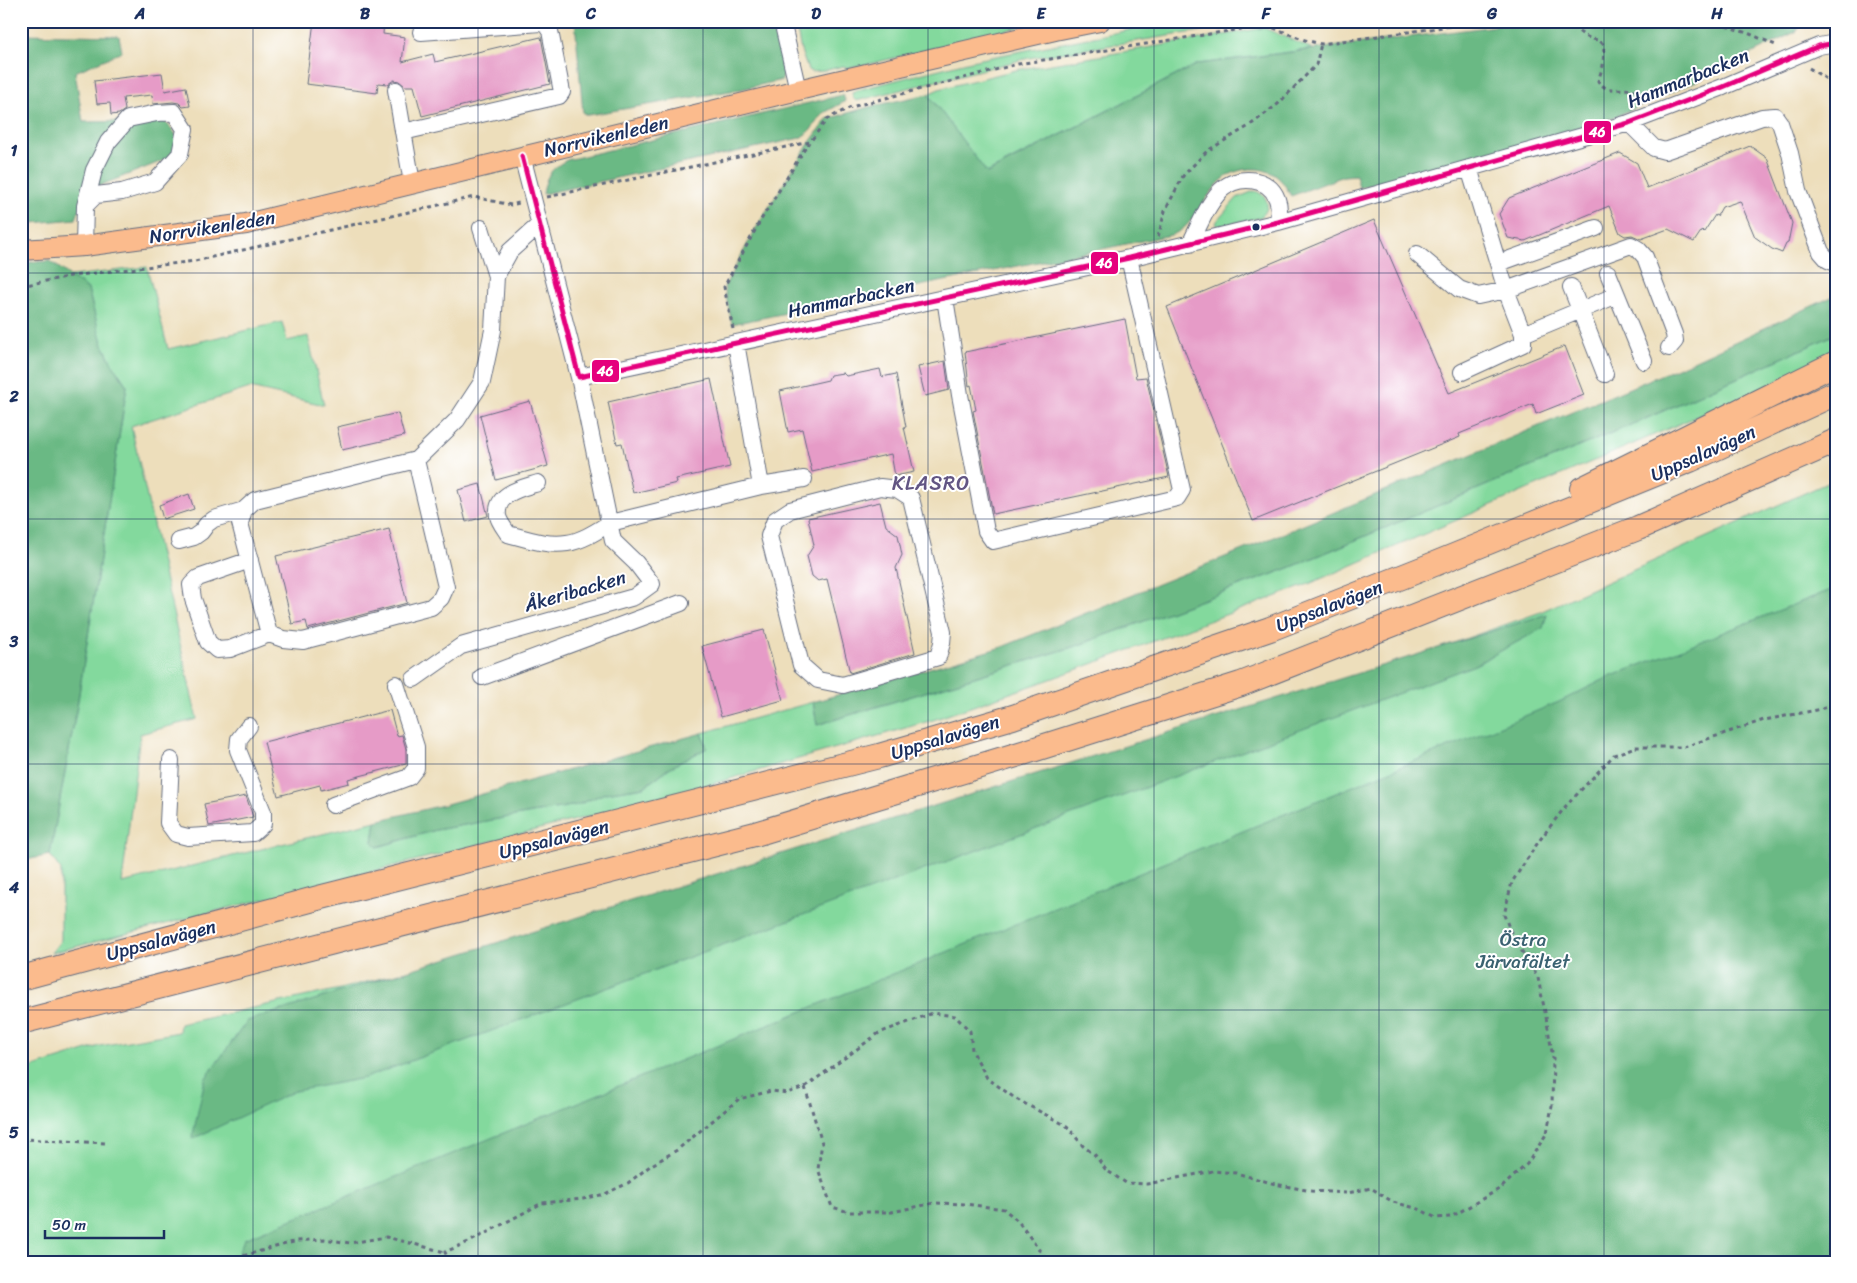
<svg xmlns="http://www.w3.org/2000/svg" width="1857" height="1283" font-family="Sriracha,sans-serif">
  <rect width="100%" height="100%" fill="#fff"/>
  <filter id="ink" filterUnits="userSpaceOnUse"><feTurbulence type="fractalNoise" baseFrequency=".02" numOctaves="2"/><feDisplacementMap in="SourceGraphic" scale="10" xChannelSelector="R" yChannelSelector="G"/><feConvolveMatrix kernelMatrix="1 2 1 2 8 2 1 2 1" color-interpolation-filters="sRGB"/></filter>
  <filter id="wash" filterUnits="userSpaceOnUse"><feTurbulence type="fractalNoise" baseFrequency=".0096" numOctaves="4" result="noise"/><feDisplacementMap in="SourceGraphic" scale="20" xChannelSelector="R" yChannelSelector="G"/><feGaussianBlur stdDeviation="1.12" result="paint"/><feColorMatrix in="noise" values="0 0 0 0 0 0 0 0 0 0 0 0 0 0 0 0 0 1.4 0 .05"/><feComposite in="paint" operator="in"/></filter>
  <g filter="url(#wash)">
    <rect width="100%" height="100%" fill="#eddebb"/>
    <path fill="#83d99d" stroke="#4f847e" d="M810,21H844L845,24L859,21H1044L861,66L849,68L843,66L823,71L812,72L808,70L801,51L796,25Z
      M1175,21H1244L1239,23V25L1029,58L856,101L853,98L852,93L854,91L971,61Z
      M1264,28L1313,49L1198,64L986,173L928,94L939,89L1016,70Z
      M1254,191C1269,194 1272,210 1259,218L1218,226L1216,224L1217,221L1237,198Z
      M147,267L168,349L282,322L287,341L308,336L324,405L250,388L131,426L197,719L140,734L122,883L376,821L373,842L378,847L436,830L577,805L605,793L644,787L669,768L707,748L702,733L813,702L817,725L1076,646L1289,568L1645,419L1836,334V351L1765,387L1304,586L1048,680L933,720L677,794L51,953L61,940V870L50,855L78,700L127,386L113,365L102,343L88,289L71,276Z
      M1836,479V1262H36L21,1248V1071L100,1046L179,1032L180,1024L340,989L675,900L993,806L1538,613Z"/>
    <path fill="#6ab984" stroke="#427471" d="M575,21H773L784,73L782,80L742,89L588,115L583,113Z
      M1535,21H1804L1797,31L1701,79L1612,118L1511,148L1359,188L1356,175L1344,176L1291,196C1283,181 1276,171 1257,169C1216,166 1208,204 1185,227C1181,231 1176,233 1171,235L732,324L724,287L759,223L810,142L827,119L869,107L928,94L987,173L1198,64Z
      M21,34L119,36L122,52L75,72L83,122L164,121C179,135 181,141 170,158L86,191L76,219L21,224Z
      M1836,92V122L1827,101Z
      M843,95L845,100L844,102L822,114L810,131L800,138L543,194C546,176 550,169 567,160Z
      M50,261L88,289L102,343L113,365L127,386L78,700L50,855L21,861V263Z
      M1836,295V334L1645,419L1289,568L1076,646L817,725L813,702L1002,647L1287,532L1689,363Z
      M1836,588V1262H235L244,1239L1559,702L1607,678Z
      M1547,614L1543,628L1475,665L365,1078L295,1091L192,1139L205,1079L247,1021Z
      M702,733L707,748L669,768L644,787L605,793L577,805L436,830L377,847L373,842L376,821L443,805Z"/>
    <g id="blocks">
      <path fill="#e69bc7" d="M314,21H384L383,34L405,37L402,62L433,54L435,62L541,37L550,84L422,116L414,86H405L399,81L394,80L388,84L378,83L377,93L306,84Z
        M162,73L165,91L186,87L190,106L183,107L179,103L173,102L153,104L152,95L123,98L125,110L119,114L111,115L110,103L97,104L94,81Z
        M1750,146L1767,158L1792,223L1788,243L1786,244L1782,253L1772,249L1755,237L1740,201L1722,207L1717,216L1715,215L1704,232L1702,230L1694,242L1668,229L1641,239L1632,235L1625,236L1620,233L1609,206L1525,241L1508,238L1499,214L1509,198L1620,153L1637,163L1647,188Z
        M1374,220L1449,393L1565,346L1584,395L1536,414L1533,404L1459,434L1460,437L1253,521L1167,307Z
        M1125,319L1136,378L1146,377L1169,477L993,514L973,411L976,410L971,385L969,386L965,352Z
        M945,361L949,390L925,396L918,367Z
        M880,369L882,377L896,374L906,427H904L914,472L895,476L891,454L812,472L802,429L788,432L780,391L828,380L830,375L843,373L846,376Z
        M711,379L730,467L676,479L677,483L633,493L622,443L617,444L608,402Z
        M530,401L548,466L496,480L480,415Z
        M398,413L404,436L342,450L337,427Z
        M480,484L488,516L466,522L458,490Z
        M189,494L194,509L163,519L159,505Z
        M880,502L886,526L898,535L902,555L896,568L915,653L850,673L827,579L818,581L812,576L807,556L814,545L808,518Z
        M389,529L407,603L308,629L306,621L292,624L276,556Z
        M764,630L783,700L721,717L702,646Z
        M390,710L397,736L402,735L406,749V764L348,779L349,783L321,790L320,785L278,796L264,742Z
        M246,796L253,817L209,826L204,804Z"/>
    </g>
  </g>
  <g filter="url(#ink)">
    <use href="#blocks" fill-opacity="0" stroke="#646c7f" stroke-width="1"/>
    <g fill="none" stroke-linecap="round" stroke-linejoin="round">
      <defs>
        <path id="minor" d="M782,21L798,90
          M396,90L412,183
          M1629,123L1654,148L1665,151L1762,117L1775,116L1780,123L1790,153L1798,191L1821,252L1828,260L1836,263
          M403,132L559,96L562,92L550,31L546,25L541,23L421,32
          M522,156L579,377L1129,258L1278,222L1629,123L1723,87L1819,46L1836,43
          M1469,168L1506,290L1523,334L1617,295
          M481,228L496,276
          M1190,244C1199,226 1207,205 1221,190C1237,175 1269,176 1277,199C1280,207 1279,214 1278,222
          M84,246L85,206L96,195L122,192L155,182L180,154L185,129L174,112L157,113L128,119L108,142L94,170L85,206
          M1417,254L1459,289L1478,296L1506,290L1631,245L1638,249L1645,257L1674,334L1675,341L1669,348
          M1499,263L1596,228
          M1608,273L1644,361
          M1571,287L1605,374
          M945,298L960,395L986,531L993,541L1177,498L1182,490L1129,258
          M736,343L761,486
          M1462,372L1523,344V334
          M416,460L446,587L441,598L431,607L303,641L283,639L269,634L240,523L244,510L255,500L416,460L457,420L482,382L493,330L496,276L510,251L539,225
          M538,483C522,488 495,493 498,516C499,522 505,529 508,534C527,539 547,546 567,543C582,541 597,531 610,523L761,486L804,479
          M880,487L897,489L911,498L943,632L942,643L938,657L843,685L818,680L801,665L769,536L775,520L790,510Z
          M179,541L194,537L201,532L207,524L214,519L244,510
          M250,560L198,578L191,585L193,599L208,642L217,650L230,649L269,634
          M482,677L681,603
          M414,679L461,646L634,597L652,584L636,563L613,541L579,377
          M171,760L168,823L176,834L188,837L253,833L263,824V812L238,750L239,739L249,726
          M333,805L409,777L416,768V747L396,684"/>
        <path id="major" d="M21,250L84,246L246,224L798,90L1055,30L1100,21"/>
        <path id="highway" d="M1582,489L1836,363
          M21,978L318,898L879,756L1013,717L1270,629L1427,567L1690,460L1836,393
          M21,1022L755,834L1026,752L1241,684L1638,528L1836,441"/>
      </defs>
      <use href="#minor" stroke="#646c7f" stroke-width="18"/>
      <use href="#major" stroke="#646c7f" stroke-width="22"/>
      <use href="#highway" stroke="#646c7f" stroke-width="26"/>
      <path stroke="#646c7f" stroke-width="3" stroke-dasharray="4 4" stroke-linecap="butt" d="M1246,21L1247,28
        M1567,21C1577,30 1585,39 1599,40L1604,45L1603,66L1598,81C1610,99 1633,79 1650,99
        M1711,21L1750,34L1778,46
        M1266,25L1305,40L1321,44L1487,21
        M1809,68L1836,85
        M547,197L810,142L827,119L851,107L1018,64L1293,21
        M1158,237L1165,211L1183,176L1207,151L1249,126L1278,104L1316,65L1321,44
        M21,286L71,276L195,261L474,197L511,205L519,203
        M733,329L724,287L759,223L809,142
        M805,1087L822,1143L818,1169L832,1207L849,1212H892L934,1203L965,1204L1004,1209L1018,1221L1048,1262
        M21,1139L107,1143
        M204,1262L239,1257L297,1241L324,1239L350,1243L386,1237L445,1252
        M449,1262L445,1252L473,1240L542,1203L583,1199L605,1194L628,1183L650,1166L677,1150L739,1099L771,1091L787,1093L805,1087L879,1033L933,1013L955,1016L970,1031L972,1050L987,1078L1016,1099L1067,1126L1083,1146L1095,1155L1106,1170L1126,1183L1147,1184L1213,1171L1236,1173L1275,1184L1311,1191L1348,1193L1371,1188L1393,1202L1419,1209L1436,1218L1451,1217L1501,1188L1527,1164L1547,1133L1552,1106L1553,1058L1546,1017L1538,978L1512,935L1504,915L1512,882L1539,841L1565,807L1614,755L1635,747H1684L1764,720L1817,710L1836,705"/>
      <use href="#minor" stroke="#fff" stroke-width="16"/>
      <use href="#major" stroke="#fbbb8d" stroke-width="20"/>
      <use href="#highway" stroke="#fbbb8d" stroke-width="24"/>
      <defs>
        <path id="bus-1" d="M522,156L579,377L1129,258L1278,222L1629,123L1723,87L1819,46L1836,43"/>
      </defs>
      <use href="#bus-1" stroke="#fff" stroke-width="9"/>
      <use href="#bus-1" stroke="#e5007d" stroke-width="5"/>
    </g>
  </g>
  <path fill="none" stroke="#1b2f5e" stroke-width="1" stroke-opacity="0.55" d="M253,21V1262M478,21V1262M703,21V1262M928,21V1262M1154,21V1262M1379,21V1262M1604,21V1262M21,273H1836M21,519H1836M21,764H1836M21,1010H1836"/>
  <circle fill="#1b2f5e" stroke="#fff" stroke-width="2" cx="1256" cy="227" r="4.5"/>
  <g text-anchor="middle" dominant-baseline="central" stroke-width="4" stroke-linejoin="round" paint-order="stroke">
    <g font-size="19" fill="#1b2f5e" stroke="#fff">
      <text transform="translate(1688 78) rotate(-22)">Hammarbacken</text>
      <text transform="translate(606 136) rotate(-13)">Norrvikenleden</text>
      <text transform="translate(212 227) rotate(-9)">Norrvikenleden</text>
      <text transform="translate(851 298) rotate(-12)">Hammarbacken</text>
      <text transform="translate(1703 453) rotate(-24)">Uppsalavägen</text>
      <text transform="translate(575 591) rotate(-16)">Åkeribacken</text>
      <text transform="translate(1329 606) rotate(-21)">Uppsalavägen</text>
      <text transform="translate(945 737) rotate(-17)">Uppsalavägen</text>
      <text transform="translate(554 839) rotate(-14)">Uppsalavägen</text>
      <text transform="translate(161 940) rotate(-15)">Uppsalavägen</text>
    </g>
    <g font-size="19" fill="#3a6271" stroke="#fff">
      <text x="1523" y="939">Östra<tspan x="1523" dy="22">Järvafältet</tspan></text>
    </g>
    <g font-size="20" letter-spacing="1" fill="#625583" stroke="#fff">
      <text x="931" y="483">KLASRO</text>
    </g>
  </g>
  <g stroke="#fff" stroke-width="2">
    <rect x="1583" y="120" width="29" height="24" rx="5" fill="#e5007d"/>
    <rect x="1090" y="251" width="29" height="24" rx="5" fill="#e5007d"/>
    <rect x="591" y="359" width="29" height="24" rx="5" fill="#e5007d"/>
  </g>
  <g font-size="14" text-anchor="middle" font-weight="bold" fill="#fff">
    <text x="1597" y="137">46</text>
    <text x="1104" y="268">46</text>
    <text x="605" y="376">46</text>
  </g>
  <rect width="1857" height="1283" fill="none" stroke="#fff" stroke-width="55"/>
  <path d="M45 1230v8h119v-8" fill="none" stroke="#1b2f5e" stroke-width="2.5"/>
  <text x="52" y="1230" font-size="15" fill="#1b2f5e" stroke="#ffffff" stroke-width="4" paint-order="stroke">50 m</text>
  <rect x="28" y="28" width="1802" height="1228" fill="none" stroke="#1b2f5e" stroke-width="2"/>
  <g font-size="16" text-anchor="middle" font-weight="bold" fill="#1b2f5e">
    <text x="140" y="19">A</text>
    <text x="365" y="19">B</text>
    <text x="591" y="19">C</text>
    <text x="816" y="19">D</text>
    <text x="1041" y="19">E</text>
    <text x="1266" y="19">F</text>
    <text x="1492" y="19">G</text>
    <text x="1717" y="19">H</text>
    <text x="14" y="156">1</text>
    <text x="14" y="402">2</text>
    <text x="14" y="647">3</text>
    <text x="14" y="893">4</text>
    <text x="14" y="1138">5</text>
  </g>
</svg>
